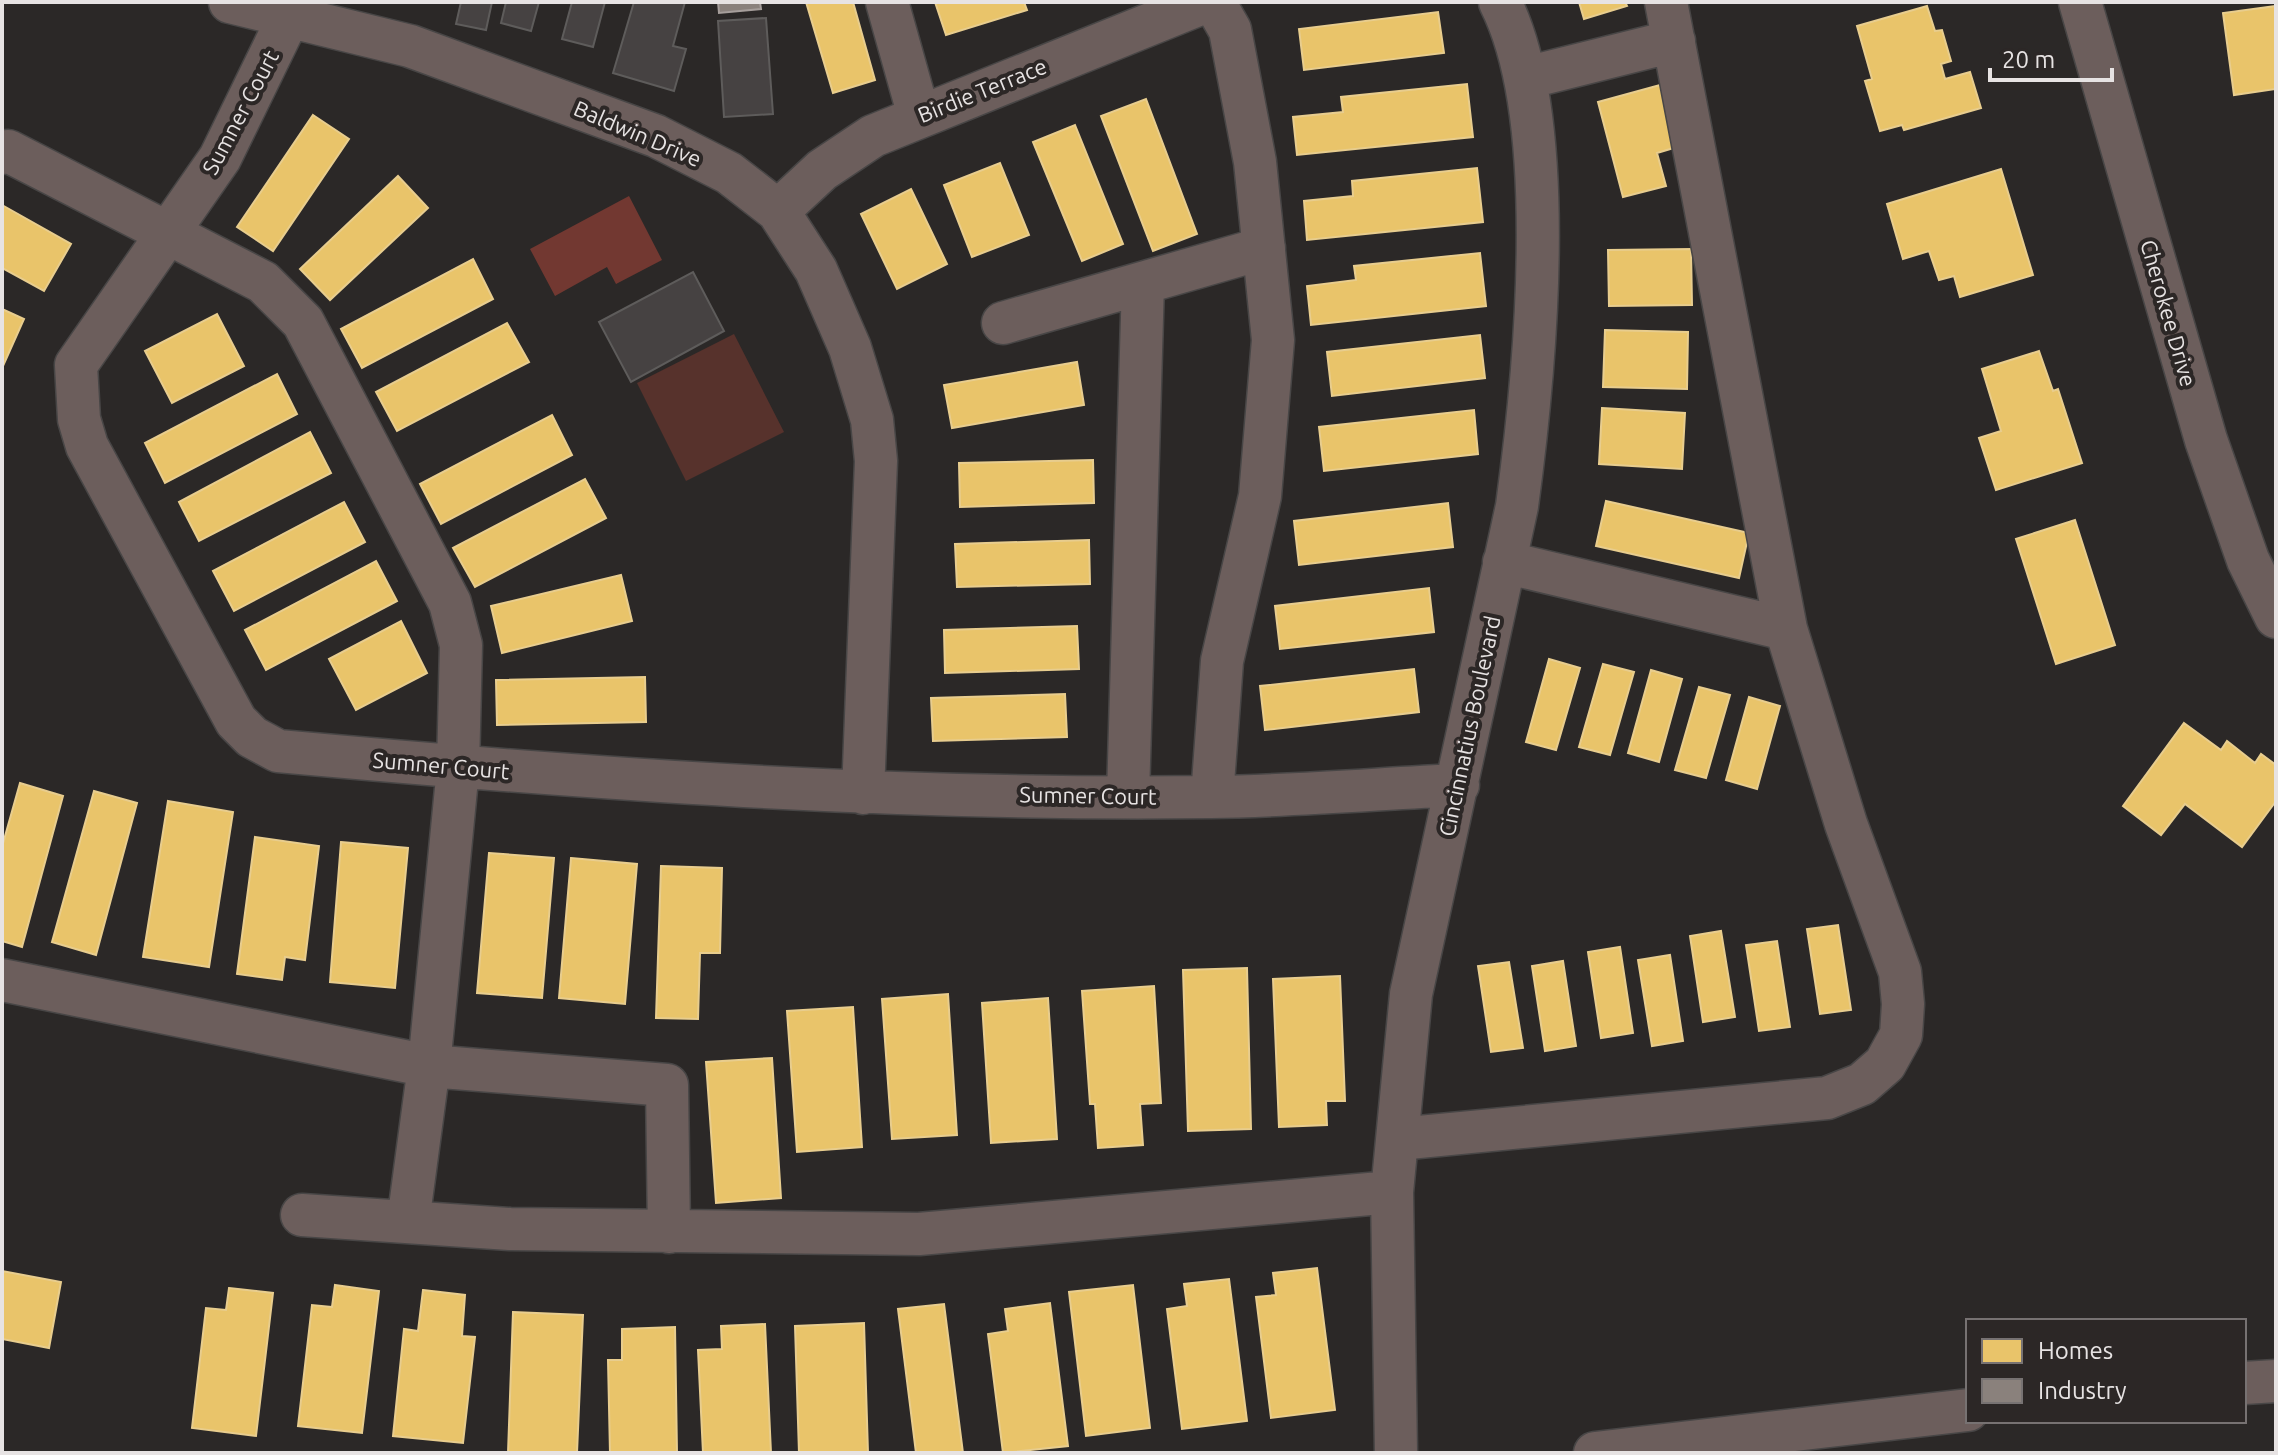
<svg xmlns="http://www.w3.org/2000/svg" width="2278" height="1455" font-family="Ubuntu,sans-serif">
  <rect width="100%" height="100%" fill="#2b2827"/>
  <path fill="#57322c" d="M734,334L784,432L686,481L637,383Z"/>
  <path fill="#723831" d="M629,196L662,260L616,284L607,267L555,296L530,249Z"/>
  <path fill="#e9c46a" stroke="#e8cd8e" stroke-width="2" d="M806,2H853L875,80L833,93Z
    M935,2H1024L1027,10L946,35Z
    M1579,2H1625L1627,6L1584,19Z
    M1927,6L1935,31L1942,30L1951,61L1941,64L1945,79L1970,72L1981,108L1904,130L1902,125L1880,131L1865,81L1872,79L1857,26Z
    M2276,6V89L2234,95L2223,13Z
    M1438,12L1444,53L1304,70L1299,29Z
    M1467,84L1473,137L1297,155L1293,117L1343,112L1341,97Z
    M1660,85L1677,147L1657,153L1666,186L1623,197L1598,102Z
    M1146,99L1197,234L1153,251L1101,116Z
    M313,115L349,139L273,251L237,227Z
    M1075,125L1123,244L1082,261L1033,142Z
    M1000,163L1029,235L972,257L944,185Z
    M1477,168L1483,222L1307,240L1304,201L1353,196L1352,181Z
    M2001,169L2033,275L1960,297L1954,276L1939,280L1929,251L1903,259L1887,204Z
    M398,176L428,208L330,300L300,269Z
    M911,189L947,264L897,289L861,214Z
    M2,205L71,244L44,291L2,268Z
    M1691,249L1692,305L1609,306L1608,250Z
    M1480,253L1486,306L1311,325L1307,286L1356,280L1354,266Z
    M473,259L493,299L362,368L341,329Z
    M2,309L24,319L3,366H2Z
    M217,314L244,366L172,403L145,351Z
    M507,323L529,362L397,431L376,392Z
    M1605,330L1688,332L1687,389L1603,387Z
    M1480,335L1485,378L1332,396L1327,352Z
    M2039,351L2053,391L2058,389L2082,463L1996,490L1979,438L2001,431L1982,369Z
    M1077,362L1084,405L952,428L944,385Z
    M277,374L297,414L165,483L145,443Z
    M1602,408L1685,413L1682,469L1599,464Z
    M1474,410L1478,454L1324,471L1319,427Z
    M552,415L572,455L441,524L420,484Z
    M310,432L331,473L199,541L179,502Z
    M1093,460L1094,503L960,507L959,463Z
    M585,479L606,518L475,587L453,548Z
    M1606,501L1749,533L1739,578L1596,546Z
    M344,502L365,542L234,611L213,571Z
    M1448,503L1453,547L1299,565L1294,521Z
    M2075,520L2115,645L2056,664L2016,539Z
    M1089,540L1090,584L957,587L955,544Z
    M376,561L397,601L266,670L245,630Z
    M621,575L632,621L502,653L491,606Z
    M1429,588L1434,632L1280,649L1275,606Z
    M401,621L427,673L356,710L329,659Z
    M1077,626L1079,669L945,673L944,630Z
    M1549,659L1580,668L1556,750L1526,742Z
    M1603,664L1634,672L1610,755L1579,747Z
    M1414,669L1419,712L1265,730L1260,686Z
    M1651,670L1682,679L1659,762L1628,753Z
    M645,677L646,722L497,725L496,680Z
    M1699,687L1730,695L1706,778L1675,770Z
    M1065,694L1067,737L933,741L931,698Z
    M1749,697L1780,706L1757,789L1726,780Z
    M2184,723L2221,750L2227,741L2255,763L2261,754L2276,765V801L2242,847L2185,804L2161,835L2123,806Z
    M20,783L63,796L22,947L2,941V847Z
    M94,791L137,803L96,955L52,942Z
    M168,801L233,812L209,967L143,957Z
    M255,837L319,846L305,960L285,957L282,980L237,974Z
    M341,842L408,848L395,988L330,982Z
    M489,853L554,858L542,998L477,993Z
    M571,858L637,864L625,1004L559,998Z
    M661,866L722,868L720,953H700L698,1019L656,1018Z
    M1838,925L1851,1010L1820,1014L1807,929Z
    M1721,931L1735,1017L1703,1022L1690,936Z
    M1777,941L1790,1027L1759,1031L1746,945Z
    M1620,947L1633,1033L1601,1038L1588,952Z
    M1670,955L1683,1041L1652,1046L1638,960Z
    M1563,961L1576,1046L1545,1051L1532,966Z
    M1509,962L1523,1048L1491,1052L1478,966Z
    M1247,968L1251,1129L1188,1131L1183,970Z
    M1340,976L1345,1101H1326L1327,1125L1279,1127L1273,979Z
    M1154,986L1161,1103L1140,1104L1143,1145L1098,1148L1095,1104H1090L1082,991Z
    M948,994L957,1135L892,1139L882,999Z
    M1048,998L1057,1139L991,1143L982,1003Z
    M853,1007L862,1147L797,1152L787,1011Z
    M772,1058L781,1198L716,1203L706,1062Z
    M1317,1268L1335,1410L1271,1418L1256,1297L1276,1295L1273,1273Z
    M2,1271L61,1282L49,1348L2,1339Z
    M1229,1279L1247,1421L1182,1429L1167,1309L1187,1306L1184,1284Z
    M335,1285L379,1291L362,1433L298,1426L312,1305L332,1307Z
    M1133,1285L1150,1428L1086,1436L1069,1292Z
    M229,1288L273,1293L256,1436L192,1428L206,1308L226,1310Z
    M423,1290L465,1295L462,1336L475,1337L463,1443L393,1436L404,1329L418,1331Z
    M1050,1303L1068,1446L1003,1453L988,1334L1008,1331L1005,1309Z
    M944,1304L963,1453H916L898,1309Z
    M513,1312L583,1315L577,1453H508Z
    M864,1323L868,1453H799L795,1326Z
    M765,1324L771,1453H703L698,1350L722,1349L721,1326Z
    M675,1327L677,1453H610L608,1360H622V1329Z"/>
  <path fill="#8a817c" stroke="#a69e9b" stroke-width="2" d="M718,2H760L761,9L719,13Z"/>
  <path fill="#464242" stroke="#5e5c5b" stroke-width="2" d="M461,2H492L486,30L456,24Z
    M506,2H539L531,31L501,23Z
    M572,2H605L593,47L562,39Z
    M634,2H685L673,46L686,49L674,91L613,73Z
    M766,18L773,114L724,117L718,21Z
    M693,272L724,331L631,382L599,322Z"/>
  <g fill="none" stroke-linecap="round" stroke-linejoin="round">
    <defs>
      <path id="minor" d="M230,2L410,46L656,136L729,173L778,211L816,270L850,348L872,420L876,461L863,793
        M296,2L220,158L76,365L79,419L87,446L236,721L252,737L278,751C588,779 900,801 1211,797C1293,796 1376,789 1458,785
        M887,2L919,116
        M2080,2L2206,440L2248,560L2276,617
        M1526,78L1674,41
        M2,153L8,151L263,282L303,322L450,603L461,645L458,768L429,1066L408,1222
        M778,211L822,170L873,136L1205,2
        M1003,323L1264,248
        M1504,562L1786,629
        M1128,796L1143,283
        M1212,797L1222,661L1260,496L1273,340L1255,162L1230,30L1214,2
        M2,980L429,1066L667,1085L669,1232
        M1398,1139L1827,1098L1862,1084L1885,1064L1901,1035L1903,1004L1900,972L1846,824L1786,629L1666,2
        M302,1215L510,1229L919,1234L1392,1192
        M2244,1383L2276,1381
        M1396,1453L1392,1192L1411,994L1517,506C1535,374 1560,121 1500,2
        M1595,1453L1968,1410"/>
    </defs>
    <use href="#minor" stroke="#484646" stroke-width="45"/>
    <use href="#minor" stroke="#6c5e5c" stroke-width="42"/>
  </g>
  <g text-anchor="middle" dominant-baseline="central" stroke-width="8" stroke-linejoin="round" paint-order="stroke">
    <g font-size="22" fill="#e7e3e3" stroke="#2c2726">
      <text transform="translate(982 90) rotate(-22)">Birdie Terrace</text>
      <text transform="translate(240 112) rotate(-62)">Sumner Court</text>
      <text transform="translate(638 133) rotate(23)">Baldwin Drive</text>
      <text transform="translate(2169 313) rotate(74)">Cherokee Drive</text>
      <text transform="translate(1469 726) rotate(-78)">Cincinnatius Boulevard</text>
      <text transform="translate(441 765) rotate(5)">Sumner Court</text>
      <text transform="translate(1088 795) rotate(1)">Sumner Court</text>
    </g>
  </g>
  <rect width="2278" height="1455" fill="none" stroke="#e7e3e3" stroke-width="8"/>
  <rect x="1966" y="1319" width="280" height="104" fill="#2c2726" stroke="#777272" stroke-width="2"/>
  <rect x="1982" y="1339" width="40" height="24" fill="#e9c46a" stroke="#777272" stroke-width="2"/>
  <text x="2038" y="1359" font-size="24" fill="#e7e3e3">Homes</text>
  <rect x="1982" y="1379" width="40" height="24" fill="#8a817c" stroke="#777272" stroke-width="2"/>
  <text x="2038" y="1399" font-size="24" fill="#e7e3e3">Industry</text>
  <path d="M1990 68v12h122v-12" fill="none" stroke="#e7e3e3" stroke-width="4"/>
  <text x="2002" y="68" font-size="24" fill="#e7e3e3" stroke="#2c2726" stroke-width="6" paint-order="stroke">20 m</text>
</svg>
